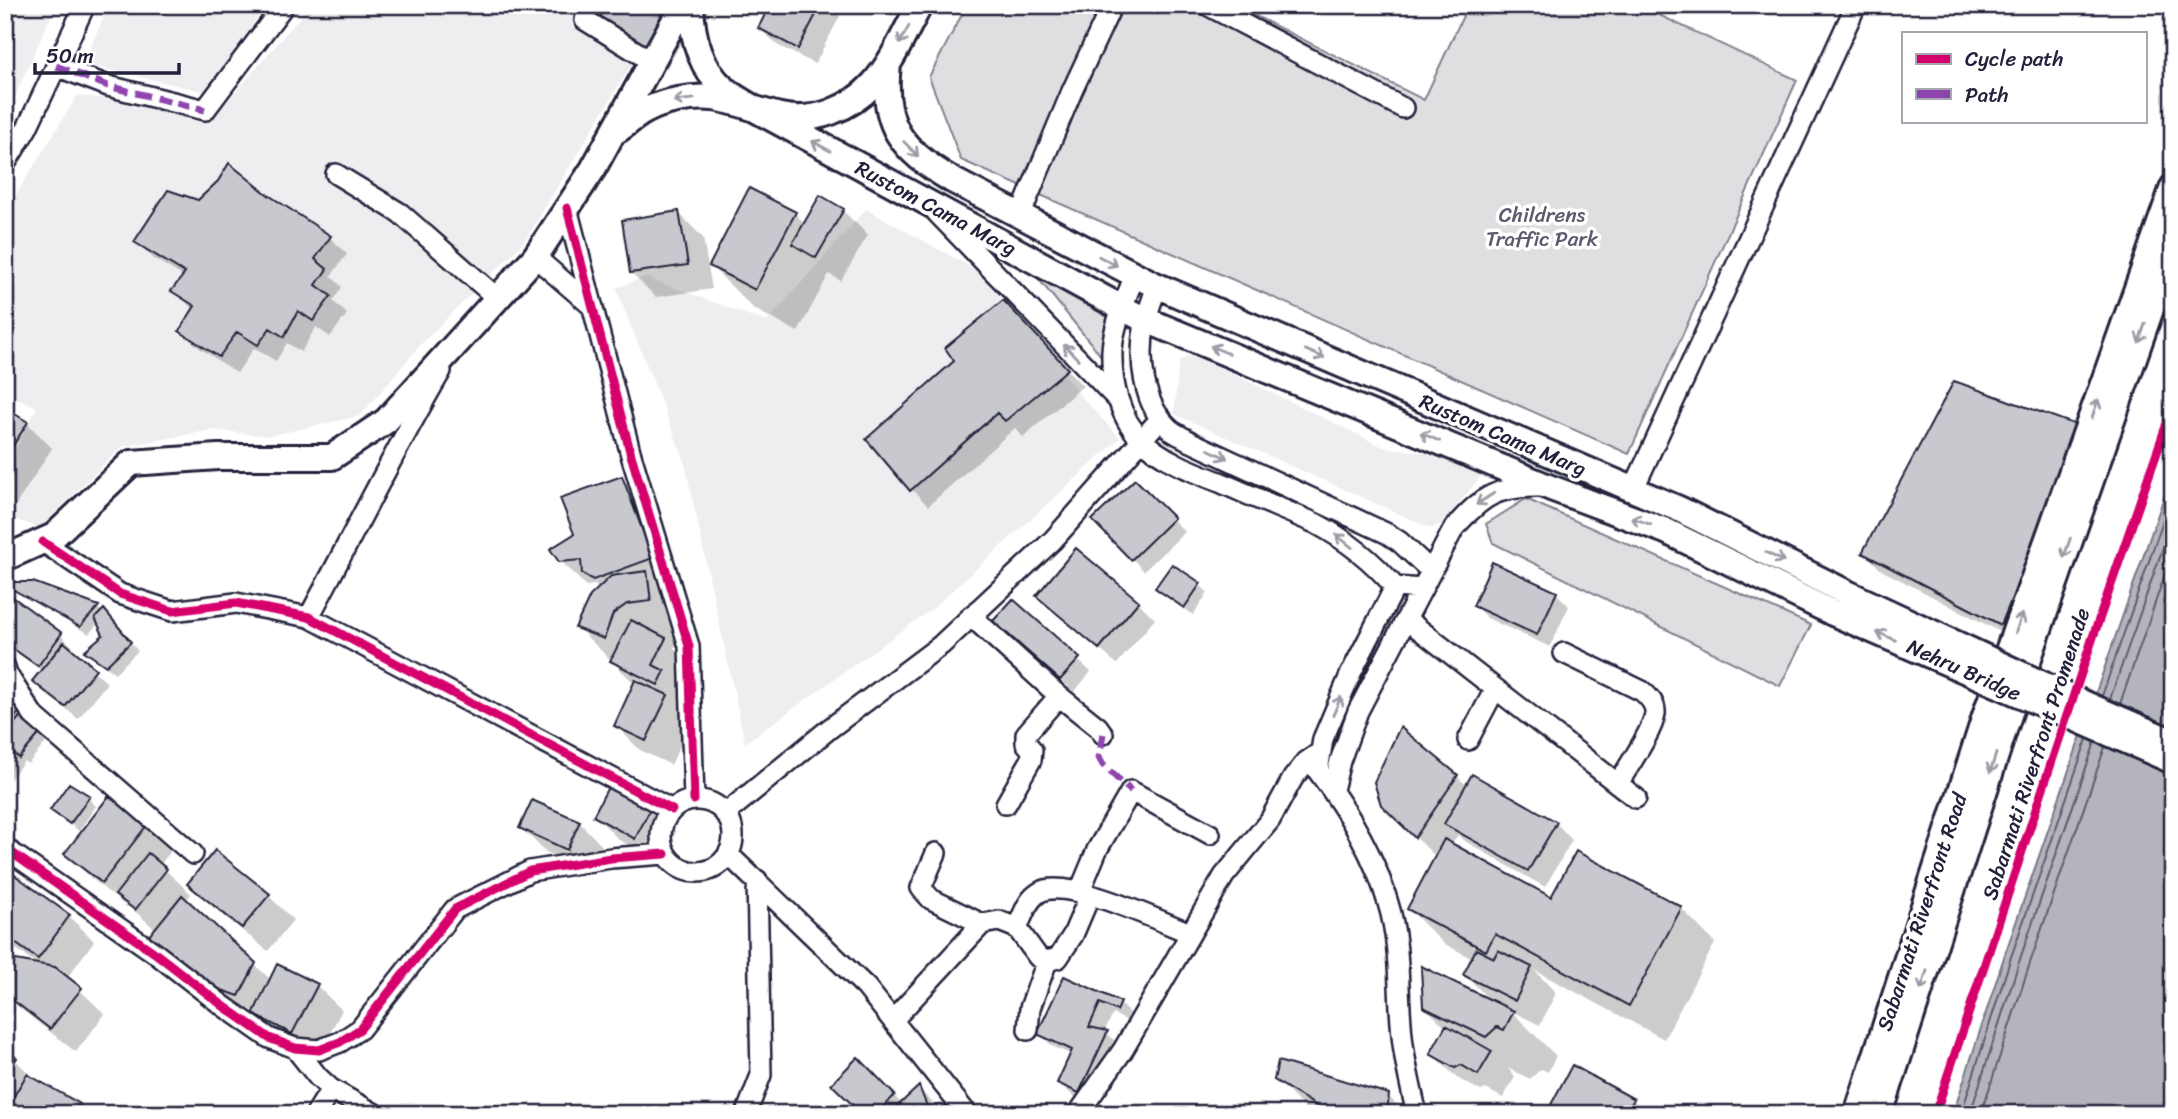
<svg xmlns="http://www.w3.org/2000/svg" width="2178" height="1119" font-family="Sriracha,sans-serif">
  <rect width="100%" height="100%" fill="#fff"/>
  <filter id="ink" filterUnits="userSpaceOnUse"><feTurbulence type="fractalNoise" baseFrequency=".0143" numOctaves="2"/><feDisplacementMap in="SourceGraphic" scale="14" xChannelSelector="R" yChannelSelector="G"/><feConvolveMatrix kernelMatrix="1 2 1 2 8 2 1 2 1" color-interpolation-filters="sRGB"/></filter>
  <g filter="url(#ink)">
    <path fill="#eeeef1" d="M5,5H56L5,118Z
      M109,5H266L206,92L83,64Z
      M311,5H578L584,28L633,62L524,242L423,342L360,416L269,436L212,430L121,447L40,528L5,516V471L37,407L5,393V213L77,96L145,102L207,122L232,96Z
      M866,209L978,271L1087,403L1120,438L932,609L745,743L684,459L616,288L645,277L767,322Z
      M1192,354L1383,447L1428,453L1484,472L1442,524L1431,528L1174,414L1179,361Z"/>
    <path fill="#dfdfe2" stroke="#80808e" stroke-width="2" d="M967,5H1234L1424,100L1468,5H1638L1797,80L1629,454L961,160L929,77Z
      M1037,277L1111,319L1110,367Z
      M1526,499L1811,625L1780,686L1493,543L1486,524Z"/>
    <path fill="#b4b4bc" stroke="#7a7a88" stroke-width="2" d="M2173,471V1114H1953L2005,954Z"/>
    <path fill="#0003" d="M702,5L667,68L616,41Z
      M772,5H830L840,16L815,64L777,45L760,28Z
      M266,195L330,238L347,254L331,276L342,287L333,301L347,314L330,337L316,327L301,352L287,343L276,361L254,348L237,373L198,347L181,331L194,310L174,291L184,277L153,258L136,242L198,202Z
      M820,198L843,211L868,235L841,281L829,274L798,332L754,309L711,266L795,213L805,224Z
      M679,213L703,238L712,289L656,297L631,273Z
      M1019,319L1083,386L1023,437L1015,428L928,506L912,489Z
      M5,410L27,423L52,448L5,522Z
      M2098,445L2018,641L1881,570L1865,553Z
      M622,478L646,502L694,643L673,647L690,664L678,688L688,697L681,711L691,721L671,765L640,750L616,726L635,684L578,628L599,590L595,585L586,586L561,561L576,534Z
      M1135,481L1185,532L1144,571L1095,520Z
      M1077,551L1138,602L1155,619L1117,664L1055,612L1039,596Z
      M1173,566L1200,585L1208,593L1193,615L1158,588Z
      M6,584H33L98,608L103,613L104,611L138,651L115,673L86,652L106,635L99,622L89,634L12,590Z
      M1556,593L1569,606L1550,647L1487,618L1475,606Z
      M6,595L61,635L73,647L71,650L107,683L78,719L34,681L42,671L5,644Z
      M1013,601L1091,672L1074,692L1008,633Z
      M10,699L48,740L28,764L24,761L5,786V704Z
      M1457,776L1467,786L1556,823L1572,840L1545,887L1463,840L1458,835L1451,845L1552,899L1681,908L1715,943L1664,1039L1534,970L1556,993L1540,1025L1511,1011L1556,1056L1548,1072L1541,1069L1530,1079L1508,1068L1515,1077L1503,1098L1486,1089L1481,1091L1457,1078L1432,1054L1446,1028L1424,1006L1492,1002L1465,975L1473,959L1443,943L1409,909L1436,857L1382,804Z
      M88,798L96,806L79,831L53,810Z
      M109,798L146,827L171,851L160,865L191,894L186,901L271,980L317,986L342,1010L317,1058L279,1038L255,1014L256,1011L229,1003L156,930L128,905L127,907L91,878L66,853Z
      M651,808L676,832L660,862L619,840L595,815Z
      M579,822L603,847L592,873L546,852L521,828Z
      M215,852L269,896L293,920L268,951L214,908L190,883Z
      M5,870L69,916L94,941L67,978L105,1014L76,1052L22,1010L5,994L40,966L5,941Z
      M1065,978L1120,1004L1132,1016L1130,1022L1113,1014L1104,1032L1120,1045L1091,1105L1072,1095L1059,1083L1072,1055L1052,1046L1039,1033Z
      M5,1050L40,1084L79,1105L88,1114H5Z
      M858,1060L902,1104L919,1089L931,1101L936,1114H864Z
      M1573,1067L1633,1100L1647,1114H1548Z
      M1276,1079L1388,1096L1406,1114H1310Z"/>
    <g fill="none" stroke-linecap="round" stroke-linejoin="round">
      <path stroke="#5c5c6f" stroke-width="2" d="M2102,696L2173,492
        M2110,699L2173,519
        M2120,704L2173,551
        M1961,1114L2011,957L2087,739
        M1970,1114L2020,959L2095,742
        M1981,1114L2030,963L2105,747"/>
    </g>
    <path fill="#c8c8cf" stroke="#22223b" stroke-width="2" d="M606,5H677L650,53L597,25Z
      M770,5H821L798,49L758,28Z
      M229,163L267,194L331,236L315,259L327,269L316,285L331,296L313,321L298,311L284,337L270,328L258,345L237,332L219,357L179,331L195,306L171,291L185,273L134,242L168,190L198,200L218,181Z
      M749,188L796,212L755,290L709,266Z
      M820,195L844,209L816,258L792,244Z
      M679,211L688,265L630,273L622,220Z
      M1003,300L1068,369L1005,421L997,413L910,491L866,439L954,361L945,348Z
      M1954,381L2082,427L2001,625L1862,553Z
      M5,408L28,422L5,458Z
      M622,476L653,558L593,580L582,574L581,560L559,562L550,549L574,534L560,498Z
      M1135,479L1174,518L1131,560L1092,520Z
      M1076,548L1139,601L1099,649L1036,596Z
      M1492,562L1557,592L1537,635L1473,606Z
      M1172,564L1201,583L1184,608L1155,588Z
      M647,571L651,601L627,604L613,614L604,639L575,628L590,596L611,576Z
      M5,582H33L99,606L80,627L5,585Z
      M6,592L62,633L38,666L5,643Z
      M1013,599L1080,658L1060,680L993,621Z
      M104,609L131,642L106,666L84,651L103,635L95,618Z
      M631,620L666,638L653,665L665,671L658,685L610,661Z
      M64,642L96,669L65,707L32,681Z
      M635,680L668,695L646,741L614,726Z
      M9,696L23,707L5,730V702Z
      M22,714L42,731L19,758L5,746V735Z
      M1400,727L1458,775L1415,838L1381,805L1374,782Z
      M1472,774L1557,822L1528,871L1444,824Z
      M69,783L90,796L70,824L50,810Z
      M610,783L652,806L635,839L593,816Z
      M109,796L147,825L102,883L64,854Z
      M532,800L580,821L567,850L519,828Z
      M1444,839L1551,897L1576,851L1682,907L1629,1006L1495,934L1486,951L1407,909Z
      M215,850L270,894L242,928L187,884Z
      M148,853L167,869L135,910L115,895Z
      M5,868L70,915L38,959L5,936Z
      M182,895L256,963L239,996L210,986L148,937Z
      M1476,949L1494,958L1498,950L1532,967L1515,1001L1463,975Z
      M16,960L55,967L82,988L50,1029L5,994V973Z
      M277,964L318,984L292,1034L253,1014Z
      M1421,966L1514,1011L1504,1030L1497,1027L1486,1037L1423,1007Z
      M1064,976L1121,1002L1117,1011L1100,1003L1089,1027L1108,1031L1079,1093L1057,1083L1072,1050L1037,1034Z
      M1446,1025L1492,1051L1478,1075L1461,1065L1455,1068L1430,1054Z
      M5,1048L17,1058L5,1072Z
      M858,1057L895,1095L876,1114H862L831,1084Z
      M1278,1061L1389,1094L1387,1114H1318L1320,1108L1274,1080Z
      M1572,1065L1634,1099L1626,1114H1546Z
      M27,1074L80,1104L75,1114H20L8,1106Z
      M919,1086L930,1114H889Z"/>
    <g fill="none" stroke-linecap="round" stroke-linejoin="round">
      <defs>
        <path id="minor" d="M1207,5L1403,108
          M585,20L651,61
          M56,66L108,86L205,110L284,5
          M5,164L27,128L85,5
          M336,174L400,213L497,298
          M567,208L631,455L689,646L694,800
          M937,213L1118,400
          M1020,216L1072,91L1112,5
          M535,257L593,307
          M1135,275C1126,298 1113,326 1112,351C1111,382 1119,418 1142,440C1164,461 1194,472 1222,483C1253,497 1284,510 1315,523C1345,539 1373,561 1395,587L1422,589
          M1157,286C1153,298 1148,310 1145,323C1138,358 1142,406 1172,431C1178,435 1185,438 1191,442L1388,534L1400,542L1431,571
          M1633,490L1856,5
          M43,542L120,594L172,611L236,603L309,617L672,810
          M1395,587L1351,673L1323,739L1318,771C1348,811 1374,854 1388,903C1403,951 1396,1002 1404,1051C1407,1072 1412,1093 1417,1114
          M971,616L1059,696L1026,734V743L1032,750L1031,760L1006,804
          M309,617C353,535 394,451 441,371
          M1406,619L1636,798
          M1564,653L1642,691C1649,697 1656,704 1655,714C1653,731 1627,768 1618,784
          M5,667L7,674L33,715L193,854
          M1059,696L1098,727L1103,734
          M1468,740L1495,689
          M1333,790L1340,761L1358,711L1454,528C1483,495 1498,486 1543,487
          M661 836a36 36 0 1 1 72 0a36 36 0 1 1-72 0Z
          M725,814L829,729L941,645L1053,540L1161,418
          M5,848L155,953L222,1005L269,1038L295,1048L319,1050L340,1042L360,1029L455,909L530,871L611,858L665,854
          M936,853L921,888L931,899L982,924L999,921L1017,928
          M728,854L866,987L967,1114
          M1080,891L1097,850L1131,791L1210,834
          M1047,961L1058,958L1073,935L1090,895
          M893,1020L982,924
          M1028,1030L1030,1008L1047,961L1038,957L1017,928C1023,916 1027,899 1040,892C1067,877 1159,921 1190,933
          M295,1048L318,1077L331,1089L375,1114
          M316,1114L331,1089
          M746,1114L761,1075L757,880
          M1078,1114L1123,1050L1224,876L1270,820L1293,778L1306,762L1321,752"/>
        <path id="major" d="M691,5C692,35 700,67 723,88C731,95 742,101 751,107L1122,308L1146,320L1551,488L1666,531L1833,613
          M888,64C881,125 901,150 952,180L1153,284L1679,509L1845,592
          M618,130C627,124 635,116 645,111C663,101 691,96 713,98C736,101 758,111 780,116C814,124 851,108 873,84C893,62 905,31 920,5
          M5,558L54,536L131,463L218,457H332L386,421L535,257L593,169L683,5
          M1857,1114L1987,710L2173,187
          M1880,1114L2009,715L2173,246"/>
      </defs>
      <use href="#minor" stroke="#22223b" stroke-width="24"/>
      <use href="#major" stroke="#22223b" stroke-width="30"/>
      <use href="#minor" stroke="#fff" stroke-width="19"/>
      <use href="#major" stroke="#fff" stroke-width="24"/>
      <defs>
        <path id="major-bridge" d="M1845,592L2083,703L2173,742
          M1833,613L2173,761"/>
      </defs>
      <use href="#major-bridge" stroke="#22223b" stroke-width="30" stroke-linecap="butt"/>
      <use href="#major-bridge" stroke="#fff" stroke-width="24"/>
      <path stroke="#8e44ad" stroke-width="7" stroke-dasharray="14 7" stroke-linecap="butt" d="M56,66L108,86L205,110
        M1103,734L1099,758L1103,765L1131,791"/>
      <defs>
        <path id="cycleway" d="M567,208L631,455L689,646L694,800
          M43,542L120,594L172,611L236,603L309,617L672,810
          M5,848L155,953L222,1005L269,1038L295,1048L319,1050L340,1042L360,1029L455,909L530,871L611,858L665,854
          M1935,1114L2094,634L2173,406"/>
      </defs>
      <use href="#cycleway" stroke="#fff" stroke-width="13"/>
      <use href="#cycleway" stroke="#d6006c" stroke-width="9"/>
    </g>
    <defs><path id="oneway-shaft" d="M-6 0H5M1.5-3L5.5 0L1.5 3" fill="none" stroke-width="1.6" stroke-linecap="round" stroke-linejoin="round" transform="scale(1.75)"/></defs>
    <g stroke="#9c9ca7">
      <use href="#oneway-shaft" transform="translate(904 35) rotate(119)"/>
      <use href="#oneway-shaft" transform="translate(684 100) rotate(174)"/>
      <use href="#oneway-shaft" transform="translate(821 146) rotate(-151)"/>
      <use href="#oneway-shaft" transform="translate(911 149) rotate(46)"/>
      <use href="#oneway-shaft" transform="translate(1108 261) rotate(27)"/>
      <use href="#oneway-shaft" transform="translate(2142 333) rotate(109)"/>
      <use href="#oneway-shaft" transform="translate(1220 350) rotate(-158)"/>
      <use href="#oneway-shaft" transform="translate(1071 352) rotate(-134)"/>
      <use href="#oneway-shaft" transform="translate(1315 354) rotate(23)"/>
      <use href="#oneway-shaft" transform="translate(2095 409) rotate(-71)"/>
      <use href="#oneway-shaft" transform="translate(1430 437) rotate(-157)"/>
      <use href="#oneway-shaft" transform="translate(1218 454) rotate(25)"/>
      <use href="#oneway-shaft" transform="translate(1485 499) rotate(147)"/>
      <use href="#oneway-shaft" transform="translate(1641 521) rotate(-160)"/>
      <use href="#oneway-shaft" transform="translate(1344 541) rotate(-141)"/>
      <use href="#oneway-shaft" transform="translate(2067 548) rotate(109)"/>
      <use href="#oneway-shaft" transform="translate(1775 557) rotate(27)"/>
      <use href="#oneway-shaft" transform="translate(2019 623) rotate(-70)"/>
      <use href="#oneway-shaft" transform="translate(1886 636) rotate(-156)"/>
      <use href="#oneway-shaft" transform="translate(1337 706) rotate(-67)"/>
      <use href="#oneway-shaft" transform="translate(1993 763) rotate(108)"/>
      <use href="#oneway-shaft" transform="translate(1924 980) rotate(108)"/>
    </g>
  </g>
  <g text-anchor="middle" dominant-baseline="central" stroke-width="7" stroke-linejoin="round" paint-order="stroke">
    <g font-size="21" fill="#22223b" stroke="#fff">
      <text transform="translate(936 208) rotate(28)">Rustom Cama Marg</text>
      <text transform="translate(1503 435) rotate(23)">Rustom Cama Marg</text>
      <text transform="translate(1964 670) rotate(24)">Nehru Bridge</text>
      <text transform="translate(2036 754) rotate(-72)">Sabarmati Riverfront Promenade</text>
      <text transform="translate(1922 912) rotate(-72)">Sabarmati Riverfront Road</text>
    </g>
    <g font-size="21" fill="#5b5b6d" stroke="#fff">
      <text x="1542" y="215">Childrens<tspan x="1542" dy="24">Traffic Park</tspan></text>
    </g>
  </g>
  <rect width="2178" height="1119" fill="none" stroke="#fff" stroke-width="28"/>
  <rect x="14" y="14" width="2150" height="1091" fill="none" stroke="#22223b" stroke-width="2.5" filter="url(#ink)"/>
  <rect x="1902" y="32" width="245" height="91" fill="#ffffff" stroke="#a7a7b1" stroke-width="2"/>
  <rect x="1916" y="54" width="35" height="10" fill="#d6006c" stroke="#a7a7b1" stroke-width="2"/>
  <text x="1965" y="66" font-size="21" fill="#22223b">Cycle path</text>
  <rect x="1916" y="89" width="35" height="10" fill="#8e44ad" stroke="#a7a7b1" stroke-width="2"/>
  <text x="1965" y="102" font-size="21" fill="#22223b">Path</text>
  <path d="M35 63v10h144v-10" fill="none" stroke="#22223b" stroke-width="3.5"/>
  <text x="46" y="63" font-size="21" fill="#22223b" stroke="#ffffff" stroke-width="5" paint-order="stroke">50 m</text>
</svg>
